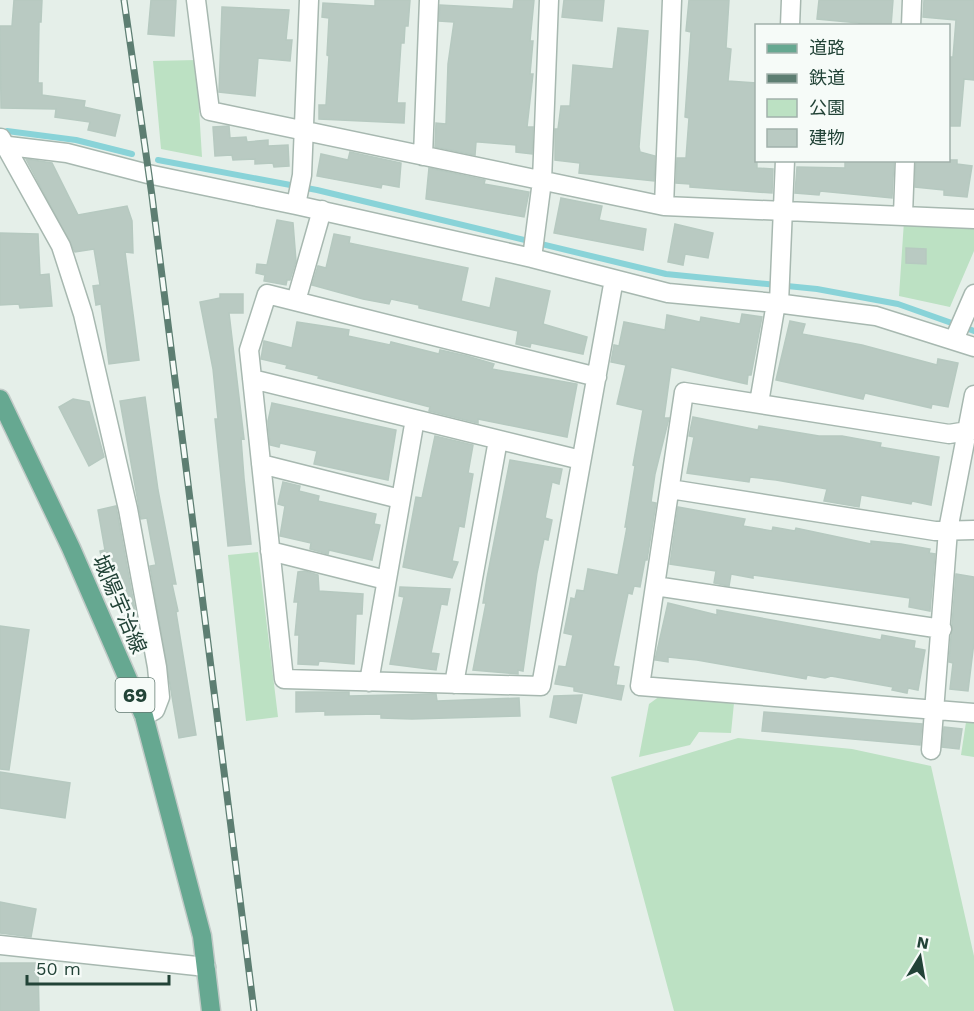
<svg xmlns="http://www.w3.org/2000/svg" width="974" height="1011" font-family="'Work Sans','Noto Sans JP',sans-serif">
  <rect width="100%" height="100%" fill="#e5efe9"/>
  <path fill="#bce1c3" d="M196,60L202,157L161,149L153,61Z
    M904,221L974,225V251L950,307L899,296Z
    M258,552L278,717L246,721L228,555Z
    M660,696L734,703L731,733L699,732L690,745L639,757L649,704Z
    M966,722L974,723V757L961,755Z
    M738,738L852,749L931,766L974,956V1011H674L611,777Z"/>
  <g fill="none" stroke-linecap="round" stroke-linejoin="round">
    <path stroke="#89d3d8" stroke-width="6" d="M7,131L76,140L132,154
      M158,160L317,190L666,274L817,289L898,304L974,331"/>
  </g>
  <path fill="#b9cac2" stroke="#b6c9c0" stroke-width="1.5" d="M14,0H42L41,22H39L38,83H42V95L85,101L84,107L120,115L115,136L88,130L90,122L55,117L56,109L1,108L0,26H12Z
    M151,0H176L174,36L148,34Z
    M375,0H410L408,26H405L404,43H401L397,103H405L404,123L319,119V105H326L329,56L327,55L329,18L322,17L323,3L375,6Z
    M514,0H534L530,41H533L530,74H533L527,127H533L532,154L516,152V145L479,142H476L475,155L435,147L436,123L446,124L448,64L454,22L439,21L440,5L513,9Z
    M564,0H604L602,21L562,17Z
    M689,0H729L726,48L731,49L728,81L756,83L757,168L773,169L772,193L690,187V184L676,183L677,158H686L689,118L685,117L691,32L686,31Z
    M819,0H893L891,26H859V23L817,19Z
    M924,0H974V80L964,79L960,126H948V57H953L956,20L923,17Z
    M222,7L289,10L286,40H292L290,61L258,58L255,96L219,92Z
    M618,28L648,31L639,147L640,152L655,156L654,181L579,173L580,163L555,160V129H558L561,106H570L573,65L613,69Z
    M229,126L230,138L246,137L247,142L268,140V146L288,145L289,166L274,167L273,163L255,164V159L233,160L232,155L215,156L213,127Z
    M350,152L401,163L399,187L382,184L381,188L317,176L321,154L348,160Z
    M26,159L52,163L78,215L127,206L132,221L133,253L125,252L139,360L109,364L101,304L96,305L93,286L100,285L94,249L75,252Z
    M845,160H894L892,198L820,191L819,195L795,193L797,167L845,168Z
    M916,160H957V164L972,166L967,197L944,195V190L915,187Z
    M429,168L485,180L484,184L529,192L524,217L426,199Z
    M561,198L602,206L599,220L646,229L643,250L554,233Z
    M277,220L293,223L296,261L290,280H287L286,285L264,281L265,275L256,273L257,264L267,265Z
    M675,224L713,233L708,258L685,254L683,265L668,262Z
    M0,233L38,234L40,275L49,274L52,306L20,308L19,304L0,305Z
    M334,234L350,237L349,243L468,268L461,301L490,308L496,278L550,291L543,324L587,337L583,354L531,343L530,347L516,344L518,331L419,308V305L391,299L389,304L363,299L312,285L318,266L326,268Z
    M906,248L926,249V264L906,263Z
    M220,294H243V313H229L244,439L241,438L244,478L251,544L228,546L215,419H218L213,369L200,302L220,298Z
    M742,314L762,317L751,375H748L747,384L671,367L664,418H669L655,474L651,502L656,503L647,560H645L640,587L634,586L632,594L628,593L613,666L619,667L616,685L624,686L621,700L574,691V687L555,684L559,666L566,667L573,635L564,633L571,598L575,599L577,590L584,591L588,569L618,575L627,527H625L635,466L633,465L643,410L617,404L626,365L611,362L614,345L619,346L624,322L665,330L667,315L700,322L701,317L740,324Z
    M790,321L805,324L802,334L862,345L937,365L938,359L958,363L948,407L932,404L931,408L865,393L863,399L776,380Z
    M297,322L349,330L348,336L390,345L391,342L439,354L440,350L467,356L494,364L492,369L577,384L567,437L478,419V423L429,411L430,407L318,378L319,376L286,368L287,365L261,359L264,341L292,348Z
    M145,397L158,490L176,584H172L178,611L176,612L196,735L179,738L150,566L156,565L151,540L147,518L141,519L120,401Z
    M73,399L89,402L104,457L89,466L59,407Z
    M272,403L396,430L388,480L314,464L317,451L280,443L279,447L270,445L268,421Z
    M693,417L758,430L759,426L819,436H842L881,443L880,447L939,457L931,505L912,501L911,504L861,495L859,507L824,501L827,489L776,480L750,477L749,482L687,473L694,437L689,436Z
    M435,436L473,445L468,473L473,474L467,509L464,527L459,526L452,561L458,562L452,578L403,567L416,497L422,498Z
    M510,460L562,469L559,484L552,482L545,518L552,520L548,540L544,539L537,573L523,671L518,670V674L473,670L486,603H483L487,578Z
    M283,482L300,486L299,491L319,496L318,501L376,514L374,524L380,525L372,560L329,550L328,554L310,549L311,543L280,536L285,506L278,504Z
    M116,506L137,621L127,623L121,595L111,597L100,551L105,550L98,510Z
    M678,507L745,519L743,526L772,531L773,527L795,531L796,528L871,544V541L901,544L930,549L929,553L935,554L930,611L909,607L910,598L753,575V578L731,574L729,586L714,583L716,571L670,564Z
    M305,571L318,575L319,591L363,594L362,614H356L354,664L319,661L318,665L298,664L299,635H295L298,602H294L298,572Z
    M956,574L974,577V642L968,691L950,689L953,663L949,662Z
    M400,587L450,589L447,605L441,604L431,653L439,654L436,670L390,664L404,597L399,596Z
    M668,603L717,615V610L881,640L882,635L915,641L914,648L925,650L918,690L908,688L907,693L892,690L893,687L831,676L825,678L807,675L806,679L697,660L668,657V662L655,660Z
    M0,626L29,630L9,770L0,769Z
    M296,692H349V696L436,694L437,701L519,698L520,716L412,719L381,718V714L325,715V711L296,712Z
    M582,695L576,723L550,717L554,696Z
    M764,712L922,724L920,745L762,731Z
    M944,727L962,729L959,749L942,747Z
    M0,772L70,783L65,818L0,808Z
    M0,902L36,909L31,937L0,933Z
    M0,963H38L39,1011H0Z"/>
  <g fill="none" stroke-linecap="round" stroke-linejoin="round">
    <defs>
      <path id="street" d="M196,0L210,111L664,206L974,219
        M790,26L791,0
        M911,26L912,0
        M1,138L61,246L83,314L128,509L157,667L160,697L155,710L144,716
        M0,145L67,153L148,174L296,205L532,258L668,293L776,303L876,316L974,347
        M423,156L429,0
        M296,205L302,175L309,0
        M664,206L672,0
        M903,215L905,160
        M532,258L542,181L549,0
        M296,301L322,210
        M779,303L785,160
        M954,340L974,294
        M597,377L267,294L249,350L284,679L541,686L614,279
        M252,379L581,460
        M759,403L776,303
        M974,430L949,434L684,392L640,686L974,713
        M261,464L400,499
        M670,489L935,531L974,530
        M270,551L386,580
        M655,586L942,629
        M369,682L415,419
        M454,684L498,440
        M931,750L948,530L974,395
        M0,945L206,967"/>
      <path id="primary" d="M0,399L71,548L144,716L202,936L211,1011"/>
    </defs>
    <use href="#street" stroke="#a7b8b0" stroke-width="21"/>
    <use href="#primary" stroke="#c1cac7" stroke-width="21"/>
    <use href="#street" stroke="#fff" stroke-width="18"/>
    <use href="#primary" stroke="#66a891" stroke-width="18"/>
    <defs>
      <path id="rail" d="M124,0L152,196L254,1011"/>
    </defs>
    <use href="#rail" stroke="#5d7e72" stroke-width="7"/>
    <use href="#rail" stroke="#f6fbf8" stroke-width="4.5" stroke-dasharray="14" stroke-linecap="butt"/>
  </g>
  <g text-anchor="middle" dominant-baseline="central" stroke-width="5" stroke-linejoin="round" paint-order="stroke">
    <rect fill="#f6fbf8" stroke="#627a71" stroke-width="1.5" x="115.5" y="678" width="39" height="34" rx="4.5"/>
    <g font-size="20" font-weight="bold" fill="#224337">
      <text x="135" y="695">69</text>
    </g>
    <g font-size="21" fill="#224337" stroke="#f6fbf8">
      <text transform="translate(120 604) rotate(67)">城陽宇治線</text>
    </g>
  </g>
  <rect x="755" y="24" width="195" height="138" fill="#f6fbf8" stroke="#a1b1ab" stroke-width="1.5"/>
  <rect x="767" y="44" width="30" height="9" fill="#66a891" stroke="#a1b1ab" stroke-width="1.5"/>
  <text x="809" y="54" font-size="18" fill="#224337">道路</text>
  <rect x="767" y="74" width="30" height="9" fill="#5d7e72" stroke="#a1b1ab" stroke-width="1.5"/>
  <text x="809" y="84" font-size="18" fill="#224337">鉄道</text>
  <rect x="767" y="99" width="30" height="18" fill="#bce1c3" stroke="#a1b1ab" stroke-width="1.5"/>
  <text x="809" y="114" font-size="18" fill="#224337">公園</text>
  <rect x="767" y="129" width="30" height="18" fill="#b9cac2" stroke="#a1b1ab" stroke-width="1.5"/>
  <text x="809" y="144" font-size="18" fill="#224337">建物</text>
  <g transform="translate(920 957) rotate(11)" stroke="#f6fbf8" stroke-width="4.5" paint-order="stroke">
  <path d="M0-4.5L10 22L0 15L-10 22Z" fill="#224337"/>
  <text y="-9" font-size="16" font-weight="bold" text-anchor="middle" fill="#224337">N</text>
  </g>
  <path d="M27 975v9h142v-9" fill="none" stroke="#224337" stroke-width="3"/>
  <text x="36" y="975" font-size="18" fill="#224337" stroke="#f6fbf8" stroke-width="4.5" paint-order="stroke">50 m</text>
</svg>
